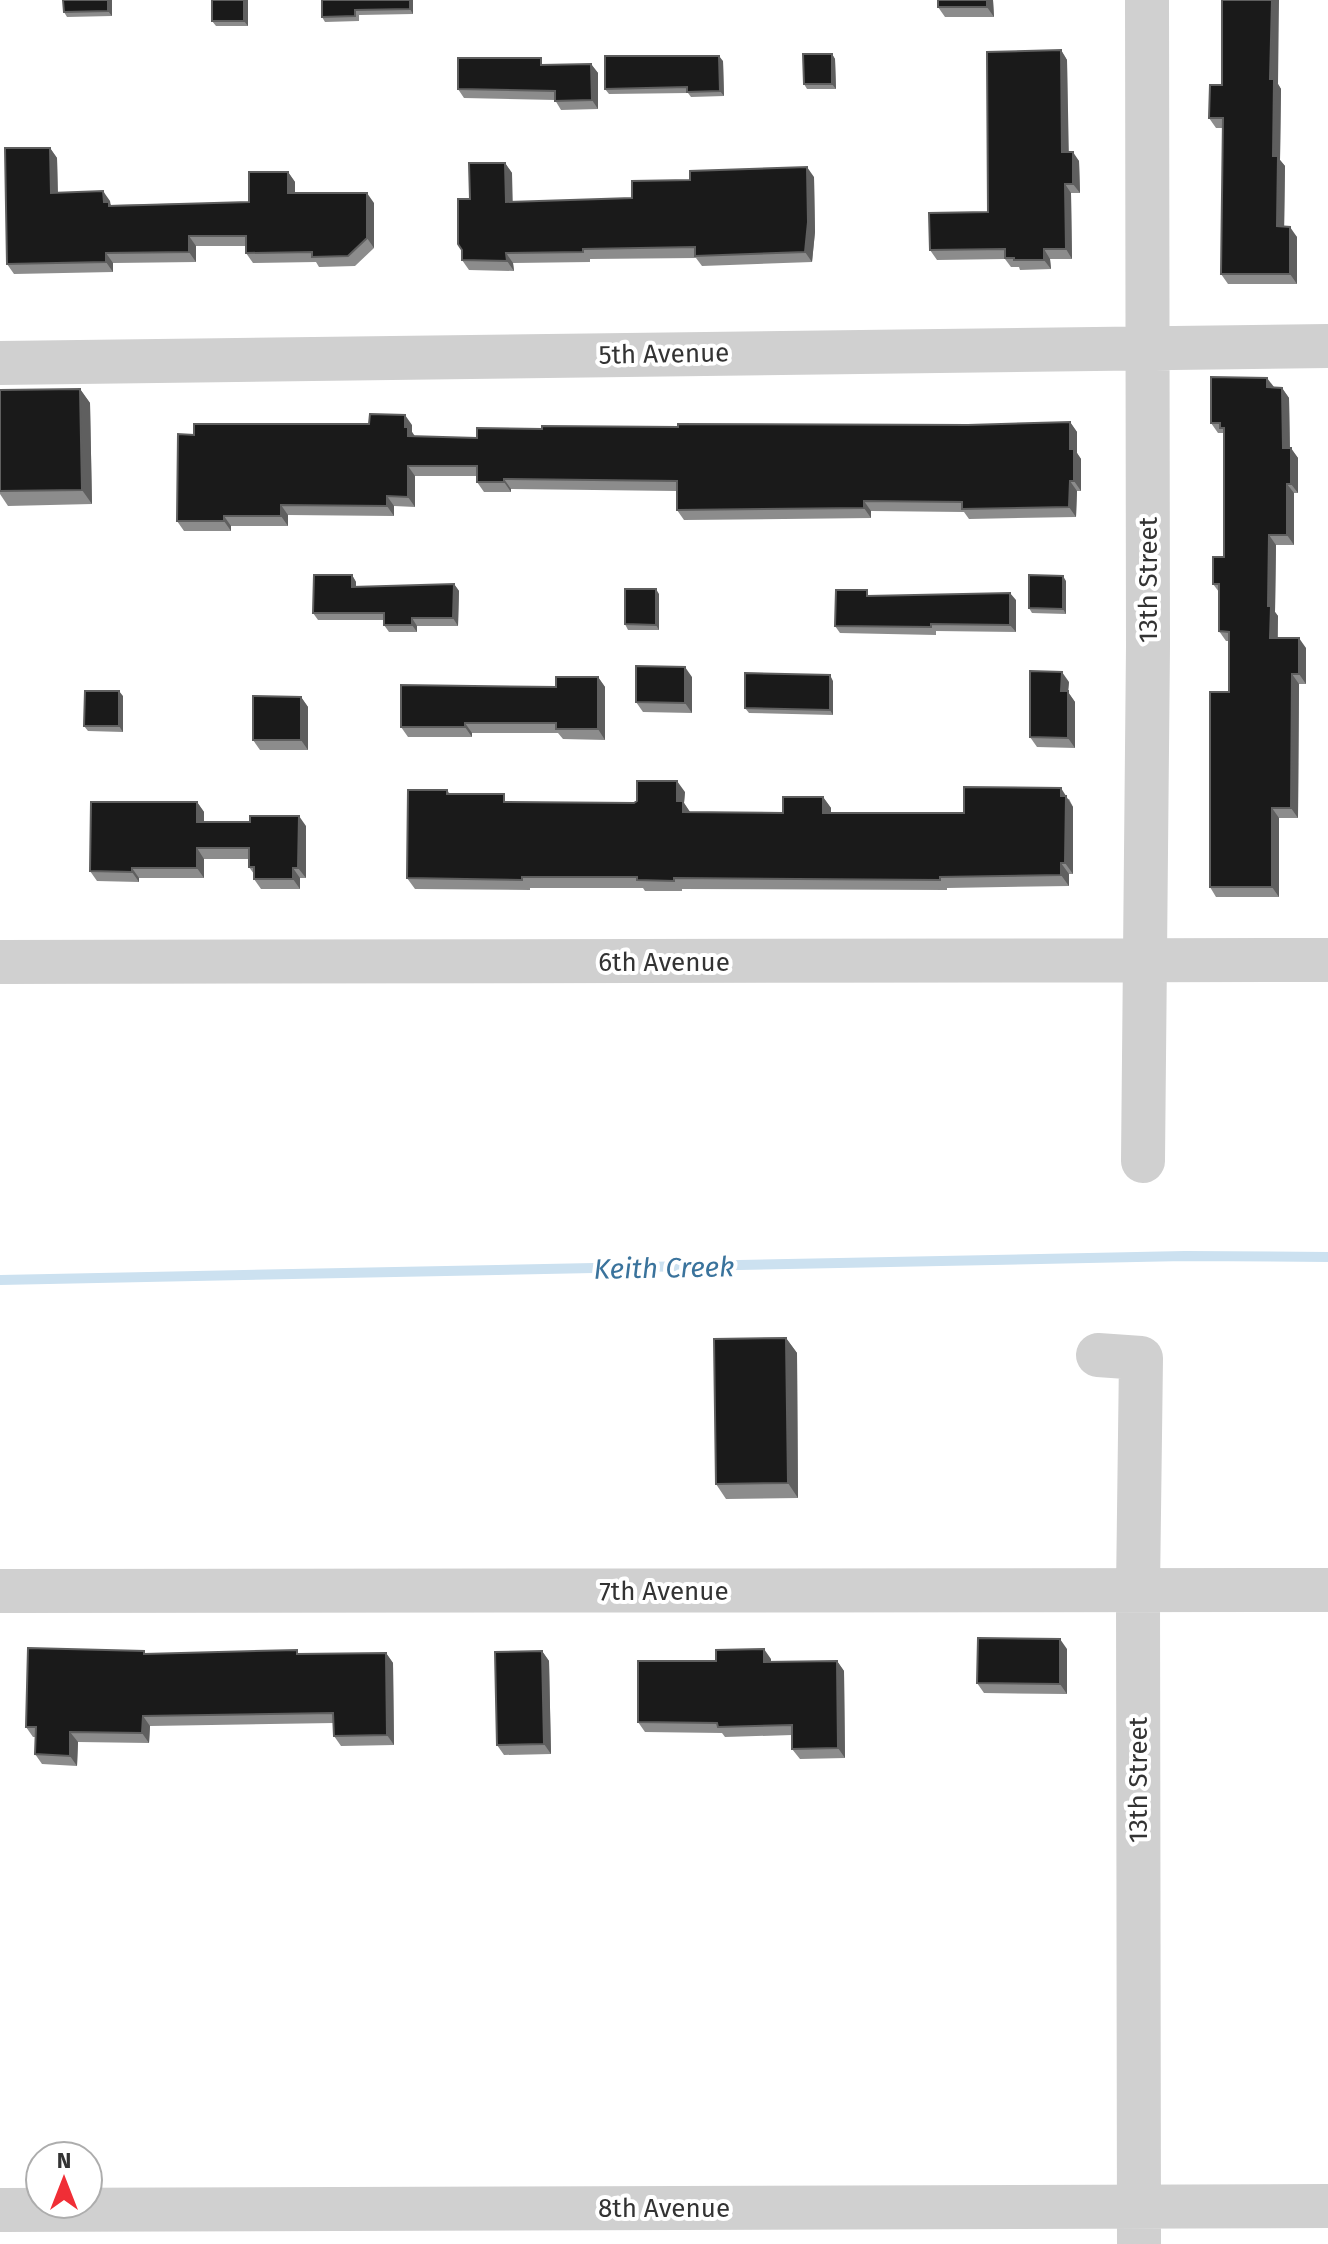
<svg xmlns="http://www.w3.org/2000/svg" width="1328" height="2244" font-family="'Fira Sans',sans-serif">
  <rect width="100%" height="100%" fill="#fff"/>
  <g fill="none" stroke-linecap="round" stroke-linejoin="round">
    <path stroke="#cce1f0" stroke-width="10" d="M0,1280L1185,1256L1328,1257"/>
    <path stroke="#d0d0d0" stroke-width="44" d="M0,363L1328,346
      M0,962L1328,960
      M1143,1161L1148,646L1147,0
      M1098,1355L1141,1358L1138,1590L1139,2244
      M0,1591L1328,1590
      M0,2210L1328,2206"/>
  </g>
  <path fill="#8c8c8c" d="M112,0V16L67,17L64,12Z
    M212,0H248V26H216L212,21Z
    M322,0H413V14L359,15V21L325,22L322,17Z
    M993,0L994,17H945L938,7Z
    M1061,50L1067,60L1068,152L1079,161L1080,193H1071L1072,259H1050L1051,269L1020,270L1019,267H1011L1005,259L937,260L930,250L988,212Z
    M832,54L835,59L836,89H807L804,84Z
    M723,61L724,96L691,97L688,93L609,94L605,89Z
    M591,64L598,73V109L561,110L555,100L464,98L458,89L546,65Z
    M1278,84L1281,89L1280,160L1285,166L1284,227L1297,237V284H1228L1221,274L1223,128H1216L1209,118Z
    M50,148L57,158L58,193L110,201L111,205L249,202L288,172L295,182V193L374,203V248L355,266L319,267L316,262L253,263L246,253V246H196V262L113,263V272L14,274L7,264Z
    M505,163L512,173V202L632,198L814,177L815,232L812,262L702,266L696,258L590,259V262L513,263L514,271L469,270L462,260L470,199Z
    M1274,387L1282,388L1289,398L1290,448L1298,458V493H1294V545H1276L1275,612L1278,616V638L1306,648V684H1299L1298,818H1279V897H1216L1210,887L1229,692V641H1226L1219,631V592L1213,584L1224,557V433H1218L1211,423Z
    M80,389L90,403L92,504L8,506L0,494V390Z
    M1070,422L1077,432V453L1081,459V491H1077L1076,517L969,519L964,512L871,511V518L684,520L677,510V491L511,489V492H484L477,482V476H415V507L394,506V516L288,515V526H231V531H184L177,521L194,435L412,425V432L415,436L477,438L542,429L968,425Z
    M352,575L356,582V587L454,584L459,591L458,626H417V632H389L384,625V620H318L313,613Z
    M1066,581V614L1032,613L1029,608Z
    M659,594V630H628L625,624Z
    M870,596L1016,600V632L936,631V635L840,633L835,626Z
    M598,677L605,687V740L563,739L558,733H472V737H408L401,727Z
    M692,677V713L643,712L636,702Z
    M833,681V715L749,713L745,708Z
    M1069,682L1068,692L1075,702V748L1037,747L1030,737Z
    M123,696V732L88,731L84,726Z
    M301,697L308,707V750H260L253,740Z
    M447,790L450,794L509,802L634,803L685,792L684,803L690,812L783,813L823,797L831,808V813H964L1069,799L1073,807V874H1069V886L947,888V890L682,889V891H645L643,888H530V890L415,889L407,878Z
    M197,802L204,812V822L306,826V878H300V889H261L254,879V874L249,867V859H204V878H139V882L97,881L90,871Z
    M786,1338L797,1353L798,1498L726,1499L716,1484Z
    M1067,1649V1694L984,1693L977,1683Z
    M542,1651L549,1661L551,1754L504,1755L497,1745Z
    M386,1653L393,1663L394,1745L341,1746L334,1736V1723L150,1726L149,1743L78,1742L77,1766L42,1764L35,1754V1737H33L26,1727L146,1654Z
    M771,1659V1662L837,1661L844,1671L845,1758L800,1759L792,1749V1735L725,1737L722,1733L645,1732L638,1722L716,1661Z"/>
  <path fill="#5f5f5f" d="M108,0H112V16L108,11Z
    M244,0H248V26L244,21Z
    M410,0H413V14L410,9Z
    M987,0H993L994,17L987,7Z
    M1272,0H1279L1278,84L1281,89L1280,160L1285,166L1284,237L1277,226L1273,156L1270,79Z
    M1061,50L1067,60L1069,161L1062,152Z
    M832,54L835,59L836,89L832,84Z
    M719,56L723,61L724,96L720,91Z
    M591,64L598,73V109L592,100Z
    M50,148L57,158L58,203L51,193Z
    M1073,152L1079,161L1080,193L1073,184Z
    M505,163L512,173L513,212L506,202Z
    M807,167L814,177L815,232L812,262L805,252Z
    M288,172L295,182V203L288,193Z
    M1065,184L1071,193L1072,259L1066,249Z
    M103,191L110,201V204L116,212L104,202Z
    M367,193L374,203V248L367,238Z
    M1290,227L1297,237V284L1290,274Z
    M189,236L196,246V262L189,252Z
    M1044,249L1050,259L1051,269L1044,260Z
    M106,253L113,263V272L106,262Z
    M506,253L513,263L514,271L507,261Z
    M1267,378L1274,387H1267Z
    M1282,388L1289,398L1290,458L1283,448Z
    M80,389L90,403L92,504L82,490Z
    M405,415L412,425V432L415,437L408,436L405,427Z
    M1070,422L1077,432V453L1081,459V491L1074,481L1070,449Z
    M1291,448L1298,458V493L1291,484Z
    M408,466L415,476V507L408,497Z
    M504,479L511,489V492L504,482Z
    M1070,481L1077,491L1076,517L1069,507Z
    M1287,484L1294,493V545L1287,535Z
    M387,496L394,506V516L387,506Z
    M864,501L871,511V518L864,508Z
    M281,505L288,515V526L281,516Z
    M224,516L231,526V531L224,521Z
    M1269,535L1276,545L1275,612L1278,616L1277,648L1270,638L1268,606Z
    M352,575L356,582V594L352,587Z
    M1063,576L1066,581V614L1063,609Z
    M454,584L459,591L458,626L453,618Z
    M656,589L659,594V630L656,625Z
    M1010,593L1016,600V632L1010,625Z
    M412,618L417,626V632L412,625Z
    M1299,638L1306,648V684L1299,674Z
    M685,667L692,677V713L685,703Z
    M1062,672L1069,682L1068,692L1075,702V748L1068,738L1061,691Z
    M1292,674L1299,684L1298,818L1291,808Z
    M830,675L833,681V715L830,710Z
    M598,677L605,687V740L598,729Z
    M119,691L123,696V732L119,726Z
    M301,697L308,707V750L301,740Z
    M465,723L472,733V737L465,727Z
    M677,781L685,792L684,803L690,812H683L677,801Z
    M1061,788L1073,807V874L1065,863Z
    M823,797L831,808V824L823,813Z
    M197,802L204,812V832L197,822Z
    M1272,808L1279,818V897L1272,887Z
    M299,816L306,826V878L298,868Z
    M197,848L204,859V878L197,868Z
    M1061,863L1069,874V886L1061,875Z
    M132,868L139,878V882L132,872Z
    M293,868L300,878V889L293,879Z
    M786,1338L797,1353L798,1498L788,1483Z
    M1060,1639L1067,1649V1694L1060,1684Z
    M764,1649L771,1659V1672L764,1662Z
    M542,1651L549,1661L551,1754L544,1744Z
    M386,1653L393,1663L394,1745L387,1735Z
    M837,1661L844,1671L845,1758L838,1748Z
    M143,1716L150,1726L149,1743L142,1733Z
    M70,1732L78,1742L77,1766L70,1756Z"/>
  <path fill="#1a1a1a" stroke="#5f5f5f" stroke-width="2" d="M63,0H108V11L64,12Z
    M212,0H244V21H212Z
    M322,0H410V9L355,10V16L322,17Z
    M938,0H987V7H938Z
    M1222,0H1272L1270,79H1274L1273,156H1278L1277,226L1290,227V274H1221L1223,118H1209L1210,85H1222Z
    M1061,50L1062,152H1073V184H1065L1066,249H1044V260H1014V258H1005V249L930,250L929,213L988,212L987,52Z
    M803,54H832V84H804Z
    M605,56H719L720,91L687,92V87L605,89Z
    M458,58H541V65L591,64L592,100L555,101V91L458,89Z
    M5,148H50L51,193L103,191L104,202H109V206L249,202V172H288V193H367V238L348,256L312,257V252L246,253V236H189V252L106,253V262L7,264Z
    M469,163H505L506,202L632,198V181L690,180V171L807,167L808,222L805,252L695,256V247L583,249V252L506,253L507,261L462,260V250L458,244V199H470Z
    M1211,377L1267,378V387L1282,388L1283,448H1291V484H1287V535H1269L1268,606H1271L1270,638H1299V674H1292L1291,808H1272V887H1210V692H1229V632L1219,631V584H1213V557H1224V428H1220V423H1211Z
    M80,389L82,490L0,491V390Z
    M370,414L405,415V427H408V436L477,438V428L542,429V426L678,427V424L968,425L1070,422V449H1074V481H1070L1069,507L962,509V502L864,501V508L677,510V481L504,479V482H477V466H408V497L387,496V506L281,505V516H224V521H177L178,434L194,435V424H369Z
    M314,575H352V587L454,584L453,618H412V625H384V613H313Z
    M1029,575L1063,576V609L1029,608Z
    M625,589H656V625L625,624Z
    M836,590H867V596L1010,593V625L931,624V627L835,626Z
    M636,666L685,667V703L636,702Z
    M1030,671L1062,672L1061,691H1068V738L1030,737Z
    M745,673L830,675V710L745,708Z
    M556,677H598V729H556V723H465V727H401V685L556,687Z
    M85,691H119V726H84Z
    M253,696L301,697V740H253Z
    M637,781H677V801H683V812L783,813V797H823V813H964V787L1061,788V796H1066L1065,863H1061V875L940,877V880L674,878V881L637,880V877H522V880L407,878L408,790H447V794H504V802L634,803L637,801Z
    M91,802H197V822H250V816H299L298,868H293V879H254V867H249V848H197V868H132V872L90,871Z
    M786,1338L788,1483L716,1484L714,1339Z
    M978,1638L1060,1639V1684L977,1683Z
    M28,1648L144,1651V1654L297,1650V1654L386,1653L387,1735L334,1736L333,1713L143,1716L142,1733L70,1732V1756L35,1754L36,1727H26Z
    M764,1649V1662L837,1661L838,1748L792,1749V1725L718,1727L717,1723L638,1722V1661H716V1650Z
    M542,1651L544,1744L497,1745L495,1652Z"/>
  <g text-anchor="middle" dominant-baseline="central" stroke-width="8" stroke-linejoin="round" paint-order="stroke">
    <g font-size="26" fill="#333" stroke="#fff">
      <text transform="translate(664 354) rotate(-1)">5th Avenue</text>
      <text transform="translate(1148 580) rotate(-90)">13th Street</text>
      <text x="664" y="962">6th Avenue</text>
      <text x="664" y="1591">7th Avenue</text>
      <text transform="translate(1138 1780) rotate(-90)">13th Street</text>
      <text x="664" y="2208">8th Avenue</text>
    </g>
    <g font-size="28" font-style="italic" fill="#3a739c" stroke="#fff">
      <text transform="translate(664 1268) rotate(-1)">Keith Creek</text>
    </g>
  </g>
  <g transform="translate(64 2180)"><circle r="38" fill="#ffffff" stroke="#adadad" stroke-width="2"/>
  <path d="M0-6L14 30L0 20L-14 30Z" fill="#f02e36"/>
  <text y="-12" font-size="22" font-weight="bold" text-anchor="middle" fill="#333333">N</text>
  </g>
</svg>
